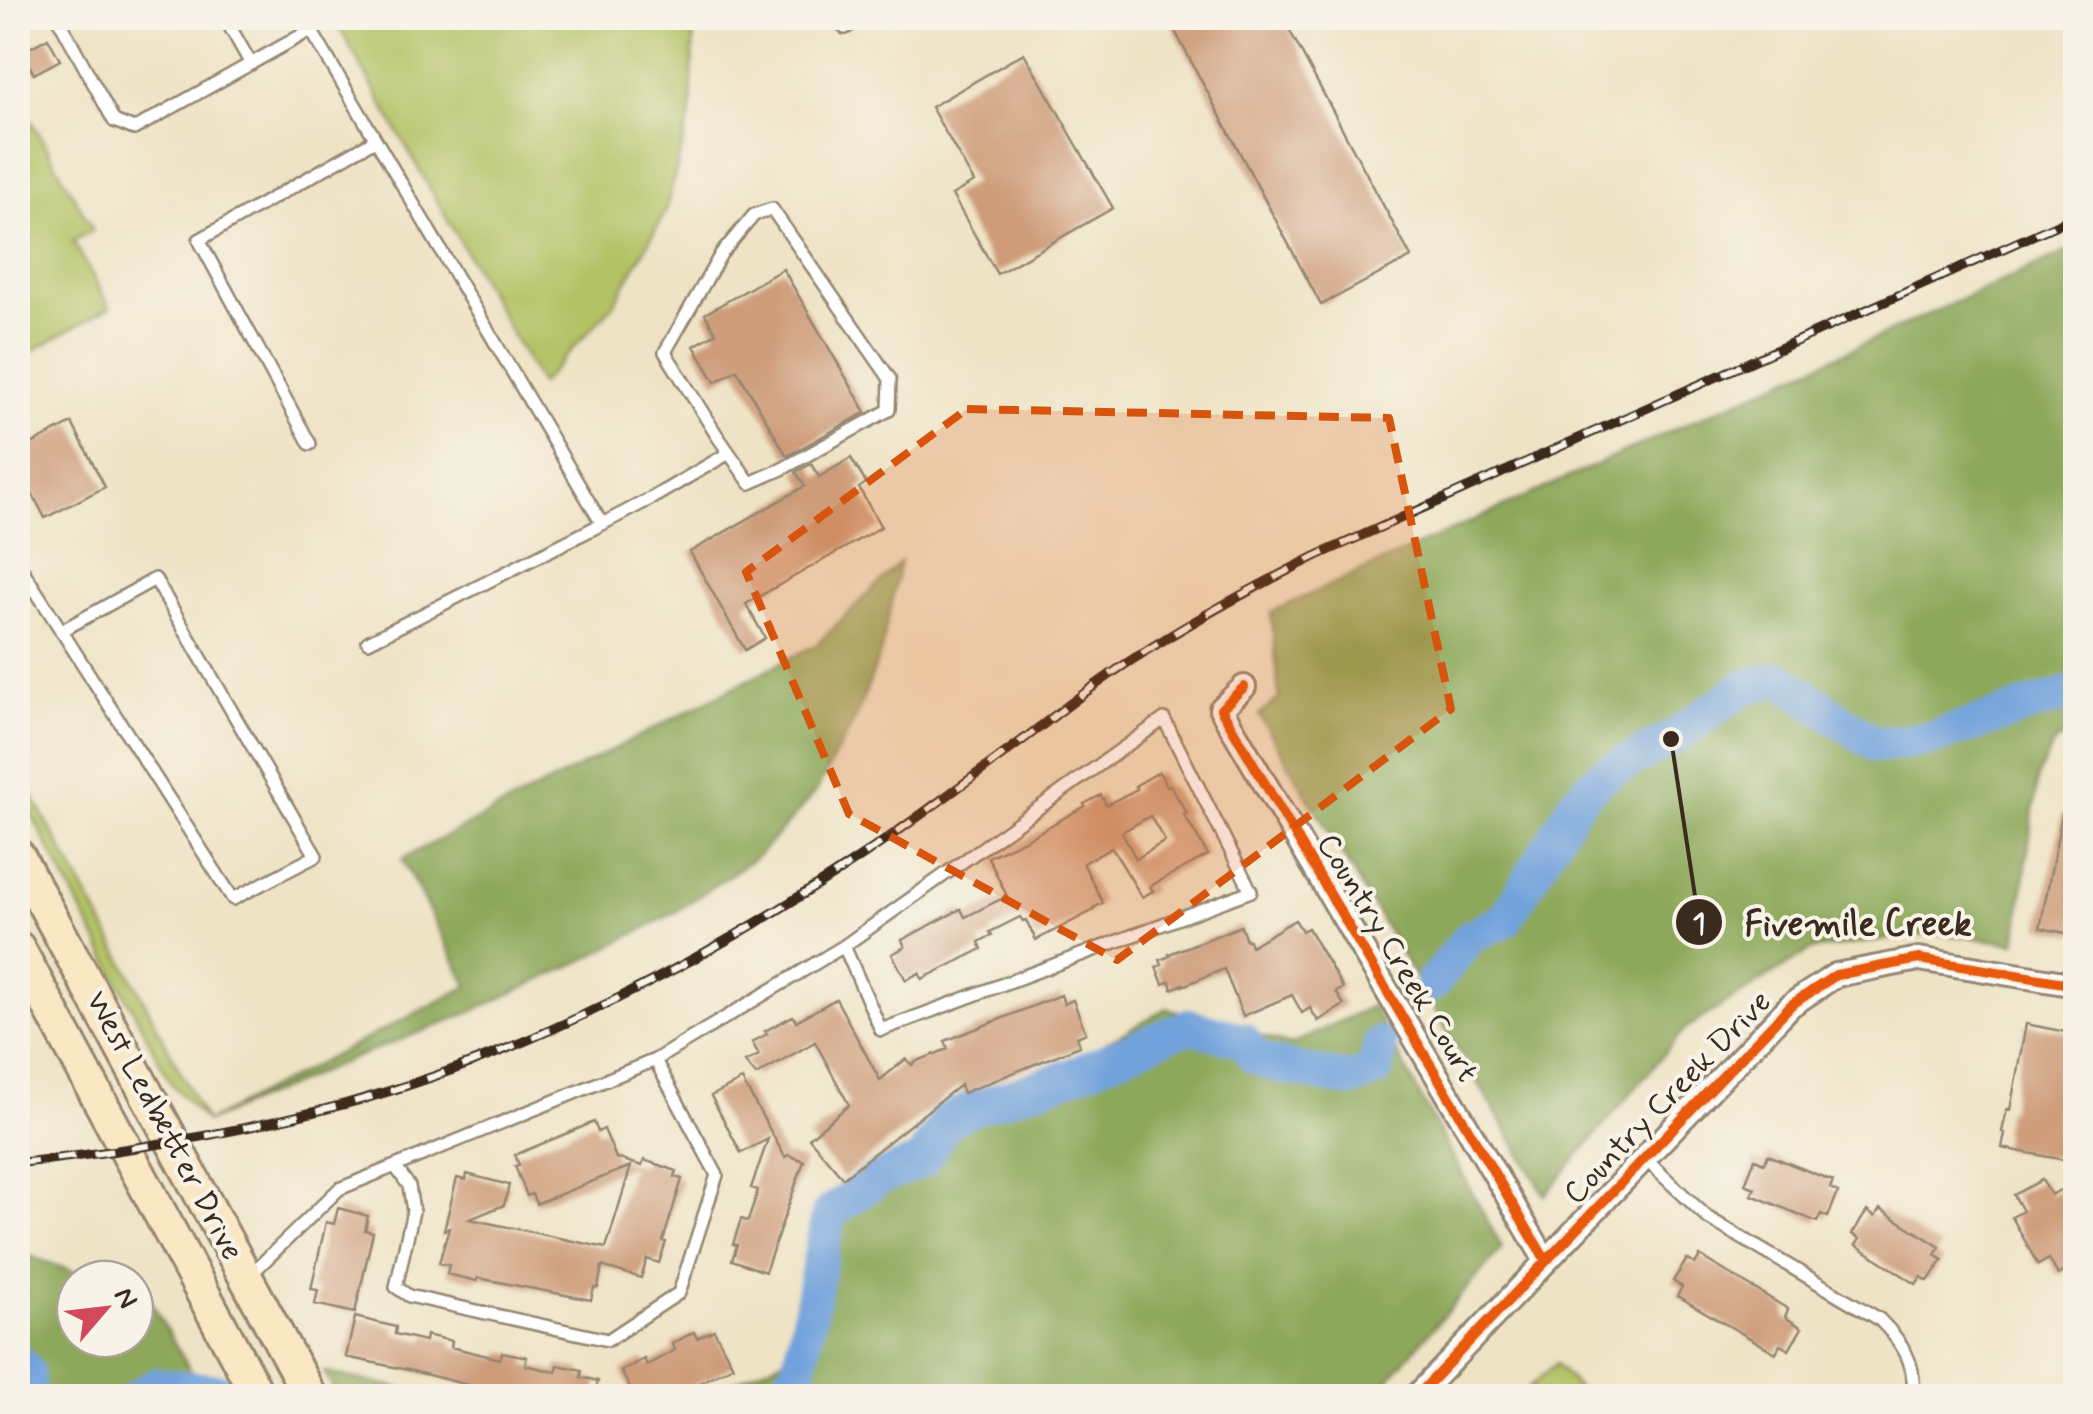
<svg xmlns="http://www.w3.org/2000/svg" width="2093" height="1414" font-family="Mynerve,sans-serif">
  <rect width="100%" height="100%" fill="#f7f3e8"/>
  <filter id="ink" filterUnits="userSpaceOnUse"><feTurbulence type="fractalNoise" baseFrequency=".01" numOctaves="2"/><feDisplacementMap in="SourceGraphic" scale="20" xChannelSelector="R" yChannelSelector="G"/><feConvolveMatrix kernelMatrix="1 2 1 2 8 2 1 2 1" color-interpolation-filters="sRGB"/></filter>
  <filter id="wash" filterUnits="userSpaceOnUse"><feTurbulence type="fractalNoise" baseFrequency=".0048" numOctaves="4" result="noise"/><feDisplacementMap in="SourceGraphic" scale="40" xChannelSelector="R" yChannelSelector="G"/><feGaussianBlur stdDeviation="2.25" result="paint"/><feColorMatrix in="noise" values="0 0 0 0 0 0 0 0 0 0 0 0 0 0 0 0 0 1.4 0 .05"/><feComposite in="paint" operator="in"/></filter>
  <g filter="url(#wash)">
    <rect width="100%" height="100%" fill="#efe3c5"/>
    <path fill="#b2c265" stroke="#767642" stroke-width="2.5" d="M334,18H694L691,112L665,213L614,304L540,384Z
      M18,97L93,230L73,241L110,307L18,359Z
      M18,769L135,983L206,1122L171,1083L18,788Z
      M1556,1364L1585,1396H1520Z"/>
    <path fill="#8da85a" stroke="#64693c" stroke-width="2.5" d="M2075,248V732L2054,743L2038,775L2016,943L1933,933L1811,950L1685,1029L1545,1195L1259,715L1279,698L1271,612Z
      M900,562L881,651L856,718L815,793L761,853L674,913L582,961L469,1013L351,1059L206,1122L468,986L402,859L817,644Z
      M1372,1006L1502,1248L1374,1396H705L786,1358L822,1206L1167,1008L1291,1045Z
      M18,1252L94,1279H75V1339H135V1294L149,1299L205,1396H18Z
      M324,1372L434,1396H337Z"/>
    <g fill="none" stroke-linecap="round" stroke-linejoin="round">
      <path stroke="#72a2dc" stroke-width="35" d="M1432,984L1471,936L1505,920L1577,800L1602,776L1671,739L1746,686L1780,679L1877,745L1930,739L2076,691
        M18,1361L26,1370L30,1396
        M138,1396L156,1385L235,1393
        M775,1396L784,1391L799,1368L829,1213L879,1178L922,1161L946,1121L971,1109L1070,1076L1188,1026L1243,1040L1255,1057L1275,1065L1350,1080L1376,1070L1380,1044"/>
    </g>
    <g id="blocks">
      <path fill="#ce9c79" fill-rule="evenodd" d="M1168,18H1283L1411,257L1321,305Z
        M48,38L60,60L34,74L22,52Z
        M1024,53L1113,208L997,274L952,195L974,182L931,107Z
        M783,269L866,412L787,456L737,370L715,382L694,346L716,333L705,314Z
        M72,423L105,487L45,518L18,465V451Z
        M851,458L866,483L859,488L881,527L746,604L765,638L745,650L690,552L805,486L796,472L811,464L819,477Z
        M1159,772L1167,786L1170,785L1187,813L1184,815L1208,855L1150,886L1153,891L1142,897L1112,848L1083,863L1103,903L1093,908L1094,910L1036,940L1026,920L1023,921L1020,917L990,932L992,935L979,942L982,949L922,979L919,973L906,980L892,954L905,947L902,940L961,909L965,917L1007,896L988,857L1027,839L1085,806L1084,804L1101,795L1106,805L1137,789L1135,786ZM1150,816L1165,841L1136,859L1122,832Z
        M2062,814L2076,817V935L2040,928Z
        M1295,920L1302,931L1308,928L1343,988L1336,992L1344,1005L1318,1021L1310,1008L1302,1013L1292,995L1243,1016L1224,969L1183,986V984L1172,989L1170,981L1163,984L1156,967L1162,965L1160,960L1170,956L1169,954L1241,926L1246,940H1249L1251,946Z
        M1061,995L1064,1004L1073,1000L1086,1033L1077,1037L1080,1046L963,1093L960,1085L843,1178L809,1138L849,1105L815,1042L756,1075L745,1062L759,1055L752,1042L767,1034L765,1031L793,1016L796,1021L836,999L880,1080L906,1059L912,1065L917,1061L948,1049L945,1041Z
        M2026,1024L2076,1034V1106L2072,1122H2076L2071,1145H2068L2065,1160L2002,1148L2005,1133L2002,1132L2007,1109L2010,1110Z
        M742,1080L785,1157L788,1155L804,1161L765,1272L732,1260L737,1245L733,1244L741,1219L748,1221L758,1190L751,1188L768,1139L741,1153L711,1096Z
        M594,1122L598,1132L604,1129L616,1158L642,1166L644,1160L677,1171L675,1177L682,1179L663,1241L666,1242L659,1263L647,1259L641,1278L602,1266L598,1288H594L591,1300L478,1278L477,1281L447,1274L449,1265L439,1263L449,1228L444,1230L457,1178L466,1180L467,1174L509,1185L504,1205L470,1219L606,1248L631,1166L536,1204L532,1194L527,1196L515,1166L519,1165L515,1155Z
        M1768,1155L1833,1181L1830,1188L1838,1192L1828,1217L1821,1214L1817,1222L1752,1195L1755,1188L1745,1184L1755,1159L1764,1163Z
        M2042,1180L2051,1195L2062,1189L2076,1214V1265L2058,1275L2049,1259L2038,1265L2012,1217L2023,1211L2014,1195Z
        M338,1208L368,1216L365,1230L373,1232L355,1313L315,1304L318,1290L311,1289L326,1222L334,1224Z
        M1880,1209L1940,1247L1935,1255L1943,1260L1928,1281L1921,1277L1916,1284L1856,1245L1860,1239L1852,1234L1867,1211L1875,1217Z
        M1700,1256L1788,1309L1785,1317L1802,1328L1789,1350L1780,1345L1776,1353L1677,1296L1682,1287L1673,1281L1687,1259L1695,1264Z
        M355,1317L396,1327L395,1334L425,1341L426,1335L452,1341L451,1347L467,1351L500,1359L502,1352L527,1357L525,1365L556,1372L558,1365L582,1370L581,1377L598,1381L594,1396H509V1395L408,1370L346,1357Z
        M714,1330L733,1366L674,1396H634L621,1371L644,1359L647,1365L675,1350L672,1344L694,1332L697,1338Z"/>
    </g>
  </g>
  <g filter="url(#ink)">
    <use href="#blocks" fill-opacity="0" stroke="#958672" stroke-width="2.5"/>
    <g fill="none" stroke-linecap="round" stroke-linejoin="round">
      <defs>
        <path id="lane" d="M58,18L114,121L134,129L311,30
          M225,18L251,64
          M304,18L602,524L652,498L729,453
          M833,18L845,28L862,18
          M772,209L890,379L889,410L782,469L750,483L716,434L665,352L721,254L754,215Z
          M310,444L199,240L375,140
          M18,563L233,899L316,856L155,579L61,631
          M368,642L602,524
          M1644,1158L1708,1218L1879,1319C1903,1343 1916,1362 1913,1396
          M395,1166L409,1186L413,1211L396,1287L409,1296L608,1340L679,1293L717,1175L655,1060
          M249,1276L339,1189L655,1060L844,946L1164,719L1251,891L881,1030L844,946"/>
        <path id="street" d="M1244,687L1221,709L1546,1261
          M1417,1396L1791,1005L1836,975L1919,959L2076,985"/>
        <path id="secondary" d="M18,856L310,1396
          M18,948L258,1396"/>
      </defs>
      <use href="#lane" stroke="#958672" stroke-width="16"/>
      <use href="#street" stroke="#958672" stroke-width="28"/>
      <use href="#secondary" stroke="#958672" stroke-width="38"/>
      <use href="#lane" stroke="#fff" stroke-width="11"/>
      <use href="#street" stroke="#fff" stroke-width="22"/>
      <use href="#secondary" stroke="#fae7c3" stroke-width="32"/>
      <defs>
        <path id="rail" d="M18,1163C128,1151 237,1133 345,1104C526,1055 707,960 862,856C918,818 973,777 1028,736C1064,709 1099,680 1138,656C1195,619 1255,587 1316,556L2076,216"/>
      </defs>
      <use href="#rail" stroke="#3b2a1e" stroke-width="10"/>
      <use href="#rail" stroke="#f7f3e8" stroke-width="6" stroke-dasharray="19" stroke-linecap="butt"/>
      <defs>
        <path id="cycleway" d="M1244,687L1221,709L1546,1261
          M1417,1396L1791,1005L1836,975L1919,959L2076,985"/>
      </defs>
      <use href="#cycleway" stroke="#f7f3e8" stroke-width="16"/>
      <use href="#cycleway" stroke="#e8590c" stroke-width="10"/>
    </g>
  </g>
  <path fill="#d7540e" fill-opacity="0.2" stroke="#d7540e" stroke-width="8" stroke-dasharray="20 12" stroke-linejoin="round" d="M967,409L1389,418L1451,709L1117,960L849,814L746,572Z"/>
  <g text-anchor="middle" dominant-baseline="central" stroke-width="8" stroke-linejoin="round" paint-order="stroke">
    <g font-size="32" fill="#3b2a1e" stroke="#f7f3e8">
      <text transform="translate(1397 958) rotate(59)">Country Creek Court</text>
      <text transform="translate(1668 1098) rotate(-46)">Country Creek Drive</text>
      <text transform="translate(164 1126) rotate(62)">West Ledbetter Drive</text>
    </g>
  </g>
  <path fill="none" stroke="#3b2a1e" stroke-width="4" d="M1671 739L1699 922"/>
  <g fill="#3b2a1e" stroke="#f7f3e8" stroke-width="4">
    <circle cx="1671" cy="739" r="10"/>
    <circle cx="1699" cy="922" r="25"/>
  </g>
  <g font-size="30" text-anchor="middle" font-weight="bold" fill="#fff">
    <text x="1699" y="933">1</text>
  </g>
  <g font-size="35" text-anchor="middle" font-weight="bold" fill="#3b2a1e" stroke="#f7f3e8" stroke-width="8" stroke-linejoin="round" paint-order="stroke">
    <text x="1858" y="935">Fivemile Creek</text>
  </g>
  <rect width="2093" height="1414" fill="none" stroke="#f7f3e8" stroke-width="60"/>
  <g transform="translate(105 1309) rotate(62)"><circle r="48" fill="#f7f3e8" stroke="#aca397" stroke-width="2.5"/>
  <path d="M0-8L18 38L0 25L-18 38Z" fill="#d1495b"/>
  <text y="-15" font-size="28" font-weight="bold" text-anchor="middle" fill="#3b2a1e">N</text>
  </g>
</svg>
